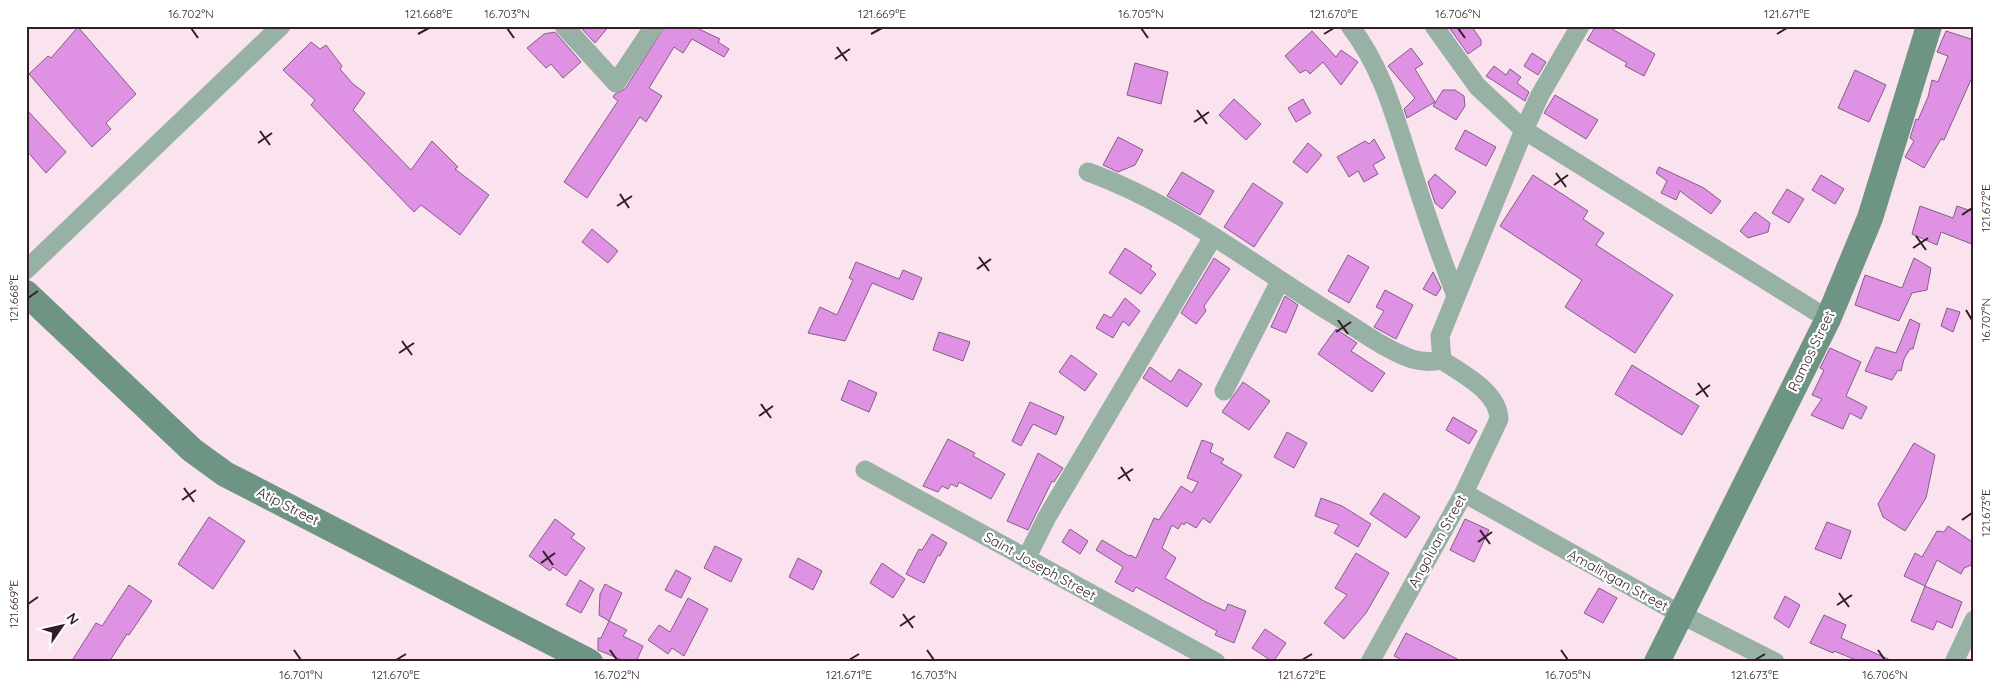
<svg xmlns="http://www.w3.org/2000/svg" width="2000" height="688" font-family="Quicksand,sans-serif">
  <rect width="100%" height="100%" fill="#fae3ef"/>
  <path fill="#df92e3" stroke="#835e85" d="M591,26H609L595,43L581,28Z
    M665,26H701L699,29L720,39L718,42L729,49L724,57L692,39L683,53L674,47L649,88L662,96L646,122L640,117L587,198L564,182L618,101L613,97L615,94L625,89Z
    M1448,26H1474L1472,27L1481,40V45L1468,54Z
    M1596,26H1607L1655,54L1644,76L1625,66L1627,63L1587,40Z
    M78,27L136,94L106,123L111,129L92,147L29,74L48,56L51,58Z
    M1312,31L1336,57L1341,50L1358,62L1341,85L1323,62L1310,74L1306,70L1300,73L1285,56Z
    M1946,31L1974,40V73L1944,140L1941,139L1924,168L1905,157L1914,141L1910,138L1916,119L1918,120L1928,97L1932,80L1938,82L1948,56L1937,52Z
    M555,32L581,62L563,78L551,64L546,68L527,48L544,34Z
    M311,42L320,49L326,45L342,66L340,69L353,84L365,93L353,110L411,170L432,141L458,167L455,169L489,195L460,235L421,205L414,212L311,105L315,100L283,70Z
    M1411,48L1423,64L1415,69L1435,102L1407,118L1404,109L1415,98L1388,66Z
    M1532,53L1546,62L1538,75L1524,66Z
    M1135,63L1168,72L1161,104L1127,95Z
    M1494,66L1506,75L1510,69L1521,77L1517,83L1529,92L1525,101L1486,76Z
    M1855,70L1886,85L1869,122L1838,108Z
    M1443,90H1455L1464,96L1465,106L1456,120L1433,106Z
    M1555,95L1598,120L1586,139L1544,113Z
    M1234,99L1261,124L1246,140L1219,115Z
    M1303,99L1311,113L1296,122L1288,108Z
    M26,109L66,152L46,173L26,150Z
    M1465,130L1496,147L1486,166L1455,149Z
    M1118,137L1143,150L1135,165L1118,172L1103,165Z
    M1374,139L1385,158L1373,165L1378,174L1364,182L1358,171L1349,177L1337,157L1365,141L1369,144Z
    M1308,143L1322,155L1307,173L1293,162Z
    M1659,167L1704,188L1721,201L1711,214L1680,191L1676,200L1661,193L1667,181L1656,173Z
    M1182,172L1214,191L1200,215L1167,196Z
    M1435,174L1456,192L1442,209L1435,203L1428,182Z
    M1533,175L1588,211L1583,219L1604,233L1596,245L1673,295L1635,353L1565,307L1582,280L1500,226Z
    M1821,175L1844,189L1835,204L1812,190Z
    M1253,183L1283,203L1254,247L1224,227Z
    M1787,189L1804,199L1789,223L1772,213Z
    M1920,206L1953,218L1957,206L1974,212V245L1941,232L1937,245L1912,234Z
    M1755,212L1770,223L1768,232L1748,238L1740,231Z
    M592,229L618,251L608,263L582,242Z
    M1125,248L1152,266L1150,269L1156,274L1141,294L1109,273Z
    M1348,255L1369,267L1349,303L1328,291Z
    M1214,258L1230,269L1204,306L1206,311L1196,324L1181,313Z
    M1914,258L1931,268L1927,290L1912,293L1899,321L1855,305L1865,275L1902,288Z
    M856,262L899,279L903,270L922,278L913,300L872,283L845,341L808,333L820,307L837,315L853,280L849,278Z
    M1433,272L1441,288L1436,296L1423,289Z
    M1385,290L1413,305L1396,339L1374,327L1384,311L1376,307Z
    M1285,296L1298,305L1286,333L1271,327Z
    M1125,298L1140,311L1129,326L1123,321L1113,338L1096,328L1104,314L1111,318Z
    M1947,308L1960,312L1953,332L1941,326Z
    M1910,319L1920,324L1913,349H1910L1904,359L1901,371L1898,370L1892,380L1865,371L1876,347L1896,353Z
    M1336,329L1357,343L1351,351L1385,373L1372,392L1318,354Z
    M939,332L970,342L963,361L933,350Z
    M1830,348L1861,362L1846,396L1867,407L1861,419L1850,413L1843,429L1811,415L1822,399L1812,395L1824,370L1820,368Z
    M1071,355L1097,374L1085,391L1059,372Z
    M1632,365L1699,406L1682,435L1615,394Z
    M1150,367L1171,382L1179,369L1202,384L1187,407L1143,378Z
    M849,380L877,393L869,412L841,400Z
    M1243,382L1270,401L1249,430L1222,412Z
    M1030,402L1064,417L1056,435L1033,424L1021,446L1012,441Z
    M1453,417L1477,431L1469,444L1446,430Z
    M1287,432L1307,443L1294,468L1274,457Z
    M948,439L975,453L973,456L1005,474L991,499L959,482L957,487L951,484L948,489L942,486L938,492L923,486Z
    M1202,440L1213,444L1210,452L1224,459L1221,463L1242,475L1210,523L1203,518L1196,528L1186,522L1184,525L1182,523L1178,529L1172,525L1162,548L1176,558L1165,578L1204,601L1225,611L1228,604L1246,611L1234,643L1215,635L1217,631L1136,587L1133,592L1115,582L1123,567L1096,550L1102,540L1129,556L1130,555L1136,558L1154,518L1159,520L1181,486L1192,493L1198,482L1187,478Z
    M1914,443L1935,455L1926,498L1905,531L1883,517L1878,504Z
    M1038,453L1063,468L1054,482L1052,481L1028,530L1007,521Z
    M1384,493L1420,517L1406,538L1370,514Z
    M1321,498L1342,506L1371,524L1358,547L1334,533L1339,525L1315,516Z
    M209,517L245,541L213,589L178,564Z
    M555,519L575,534L571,538L585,548L566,576L553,567L550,571L529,556Z
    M1465,519L1489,530L1474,562L1450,550Z
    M1827,522L1851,531L1841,559L1815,549Z
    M1948,526L1974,543V564L1964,568L1961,574L1937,560L1925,586L1904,576L1915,553L1922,557L1937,531L1944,532Z
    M1070,529L1088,541L1080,554L1062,542Z
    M932,534L947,543L940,556L938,555L924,583L906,574L919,549L922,550Z
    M715,546L742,559L731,582L704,568Z
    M1356,553L1389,573L1366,613L1344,639L1324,623L1347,595L1335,588Z
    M798,558L822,571L813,590L789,577Z
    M882,563L905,579L893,598L870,583Z
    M676,570L691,578L681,598L665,590Z
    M580,580L594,589L581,613L566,605Z
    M605,584L622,593L609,621L599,615L600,594Z
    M129,585L152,601L129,635L127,634L109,662H71L96,623L102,626Z
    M1925,586L1962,602L1952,628L1937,621L1933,630L1911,621Z
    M1599,588L1617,598L1603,623L1584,613Z
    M1785,596L1800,605L1789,628L1774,618Z
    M688,598L708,609L684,656L672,648L668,654L648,640L659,625L670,632Z
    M1824,615L1846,625L1841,638L1895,662H1861L1834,651L1833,653L1810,643Z
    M609,621L627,630L623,636L643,646L636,662H627L598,650V638H601Z
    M1265,629L1286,643L1273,662L1252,648Z
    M1406,633L1463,662H1406L1394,656Z"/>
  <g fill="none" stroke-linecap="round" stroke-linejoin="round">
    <path stroke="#98b1a5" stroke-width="19" d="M564,26L616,83L654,26
      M1350,26C1384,70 1396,121 1413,173C1426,214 1440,255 1456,296
      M1434,26L1477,86L1524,130L1828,319
      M1088,172C1177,204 1253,265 1333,314C1358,329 1384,349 1412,359C1422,362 1432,362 1442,360
      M26,270L281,26
      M1224,391L1280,281
      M865,470L1216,662
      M1464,493L1680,614L1775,662
      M1026,559L1047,517L1213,237
      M1370,662L1464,493L1499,419C1498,391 1462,374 1442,360L1440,336L1524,130L1540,95L1580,26
      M1954,662L1974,620"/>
    <path stroke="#6e9583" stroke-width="26" d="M26,293L192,450L225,474L590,662
      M1657,662L1828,319L1870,218L1929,26"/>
  </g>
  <path fill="none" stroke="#321d29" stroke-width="2" d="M191,28L198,38M507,28L514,38M1141,28L1148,38M1458,28L1465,38M418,34L429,28M871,34L882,28M1324,34L1334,28M1777,34L1787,28M837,47L847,61M835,59L850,49M1197,110L1207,124M1194,122L1209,112M260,131L270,145M258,143L272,133M1556,173L1566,187M1554,185L1568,175M620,194L629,208M617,206L632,196M1962,215L1972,208M1916,236L1926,250M1913,248L1928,238M979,257L989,271M977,269L991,259M28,298L38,291M1966,310L1972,320M1338,320L1348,334M1336,332L1351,322M402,341L412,355M399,353L414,343M1698,383L1708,397M1696,395L1710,385M761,404L771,418M759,416L773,406M1121,467L1130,481M1118,479L1133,469M184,488L194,502M182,500L196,490M1962,520L1972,513M1480,530L1490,544M1478,542L1492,532M543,551L553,565M541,563L555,553M1839,593L1849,607M28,604L38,597M1837,605L1852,595M903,614L913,628M900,626L915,616M294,650L301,660M610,650L617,660M927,650L934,660M1561,650L1568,660M1878,650L1885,660M396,660L406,654M849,660L859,654M1302,660L1312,654M1755,660L1765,654"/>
  <g text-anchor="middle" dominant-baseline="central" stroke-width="4.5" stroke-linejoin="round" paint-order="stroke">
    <g font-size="14" fill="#321d29" stroke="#fff">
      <text transform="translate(1811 351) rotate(-64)">Ramos Street</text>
      <text transform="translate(288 506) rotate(27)">Atip Street</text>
      <text transform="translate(1437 541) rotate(-61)">Angoluan Street</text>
      <text transform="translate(1040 566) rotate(29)">Saint Joseph Street</text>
      <text transform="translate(1618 580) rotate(29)">Amalingan Street</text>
    </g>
  </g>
  <rect width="2000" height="688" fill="none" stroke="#ffffff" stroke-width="55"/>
  <g transform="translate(62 626) rotate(56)" stroke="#ffffff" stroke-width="4" paint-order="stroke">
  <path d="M0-4L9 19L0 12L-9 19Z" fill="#321d29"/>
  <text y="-8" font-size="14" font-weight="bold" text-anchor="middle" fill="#321d29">N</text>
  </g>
  <rect x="28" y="28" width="1944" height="632" fill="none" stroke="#321d29" stroke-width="2"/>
  <g font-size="12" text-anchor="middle" fill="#321d29">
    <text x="191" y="18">16.702°N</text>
    <text x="429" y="18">121.668°E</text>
    <text x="507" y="18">16.703°N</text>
    <text x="882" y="18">121.669°E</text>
    <text x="1141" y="18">16.705°N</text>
    <text x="1334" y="18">121.670°E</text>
    <text x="1458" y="18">16.706°N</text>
    <text x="1787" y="18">121.671°E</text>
    <text transform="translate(1986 208) rotate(-90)" y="4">121.672°E</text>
    <text transform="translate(14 298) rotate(-90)" y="4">121.668°E</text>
    <text transform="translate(1986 320) rotate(-90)" y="4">16.707°N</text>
    <text transform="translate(1986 513) rotate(-90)" y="4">121.673°E</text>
    <text transform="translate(14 604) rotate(-90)" y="4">121.669°E</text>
    <text x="301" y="679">16.701°N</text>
    <text x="396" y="679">121.670°E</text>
    <text x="617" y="679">16.702°N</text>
    <text x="849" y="679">121.671°E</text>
    <text x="934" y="679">16.703°N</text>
    <text x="1302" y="679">121.672°E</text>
    <text x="1568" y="679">16.705°N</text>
    <text x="1755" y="679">121.673°E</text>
    <text x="1885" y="679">16.706°N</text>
  </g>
</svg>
